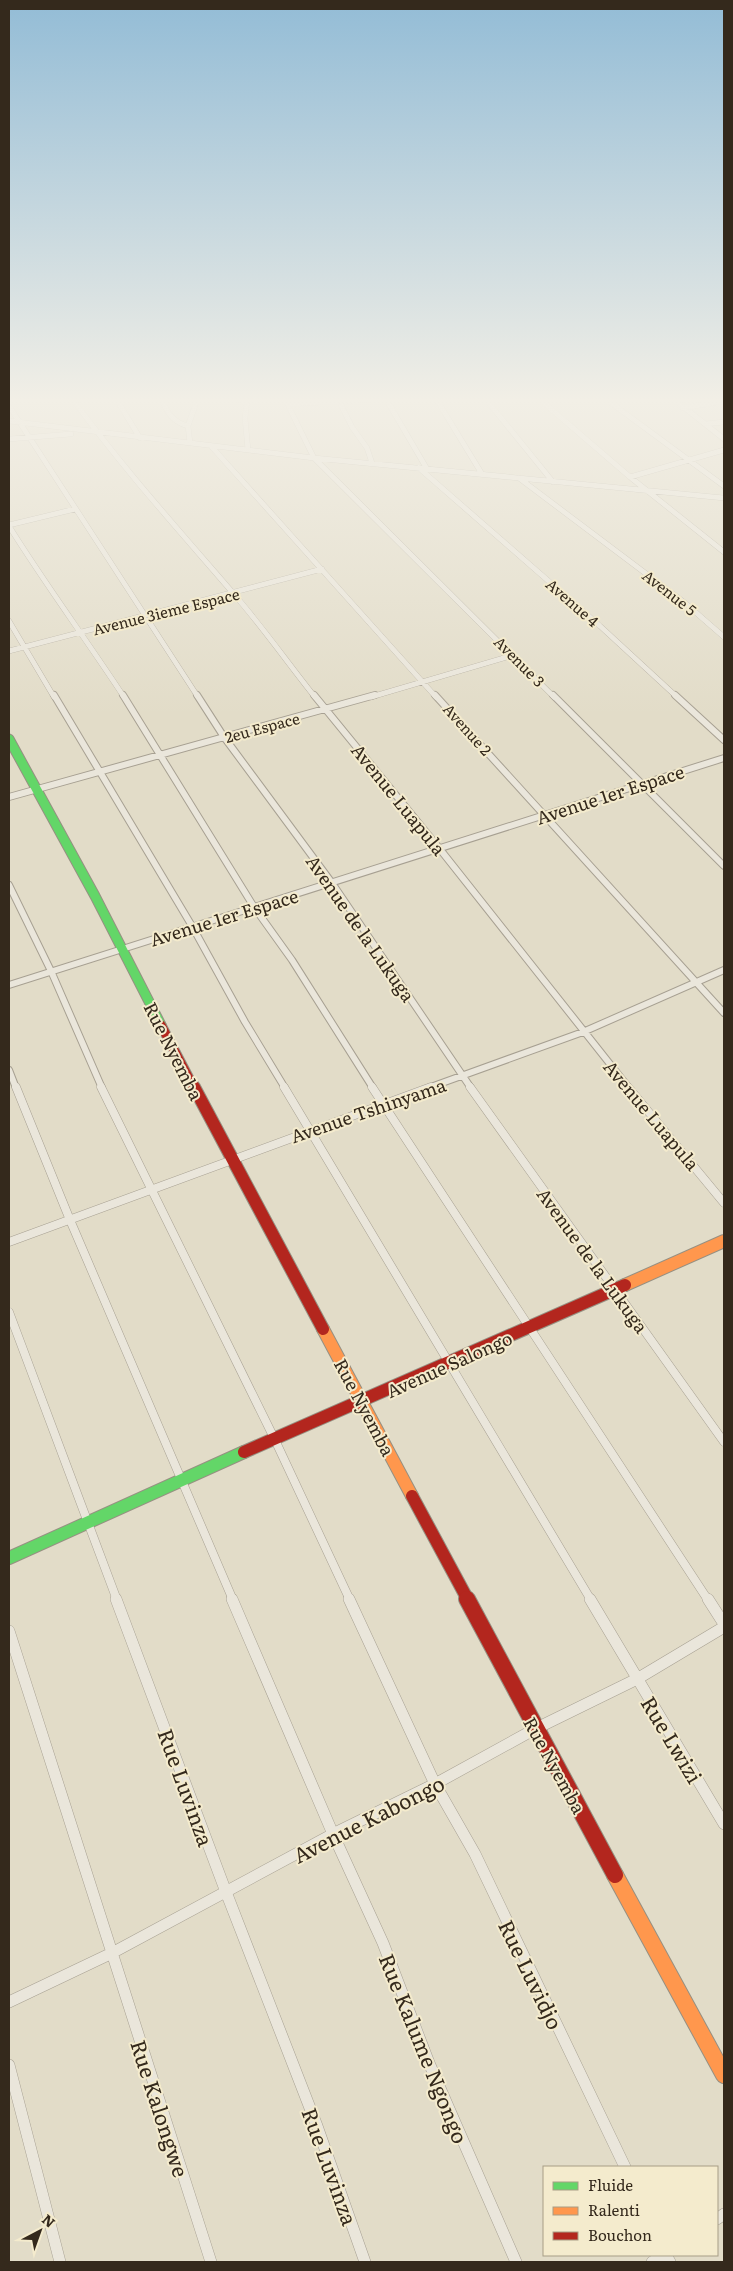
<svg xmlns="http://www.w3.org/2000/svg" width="733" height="2271" font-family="Literata,serif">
  <rect width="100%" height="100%" fill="#e2dcc8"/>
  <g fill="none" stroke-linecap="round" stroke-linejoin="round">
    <defs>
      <path id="street-far3" d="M71,397C121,466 177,528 233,593C262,626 287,662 315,697
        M115,397L140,438
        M161,397C166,411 172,422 188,426
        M216,397L247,401L245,418L248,450
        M284,397L314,458L554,697
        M387,397L386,399L427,469
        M435,397L482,474
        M484,397L553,482
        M537,397L630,477L724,552
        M603,397L724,486
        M671,397L724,439
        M338,399L352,427L367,448L372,463
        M289,404L414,397
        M9,406L198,697
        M683,408L724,401
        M9,421L314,458L724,498
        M705,424L724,422
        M9,439L71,434
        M190,443L188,426L198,397
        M211,446L436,697
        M419,468L600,626L677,697
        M630,477L724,450
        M519,478L685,603L724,637
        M9,525L75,509
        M9,526C45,584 86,639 124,697
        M9,621L54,697
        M9,651L322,569
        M371,697L514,655"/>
      <path id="street-far2" d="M54,695L192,926L245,1022L285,1088
        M123,695L254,907L292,960L373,1088
        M197,695L224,737L332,883L471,1088
        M314,695L439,848L629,1088
        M435,695L724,1013
        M553,695L724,866
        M675,695L724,740
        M9,797L375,695
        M9,885L51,971L102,1088
        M9,985L724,758
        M9,1070L16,1088
        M428,1088L583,1032L724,970"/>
      <path id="street-far1" d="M16,1087L70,1220L233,1600
        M101,1087L275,1440L350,1600
        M284,1087L591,1600
        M372,1087L708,1600
        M470,1087L724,1442
        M628,1087L724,1203
        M9,1242L431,1087
        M9,1312L117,1600"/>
      <path id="street" d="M116,1599L226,1892L317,2126L365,2262
        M232,1599L333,1834L383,1943L429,2063L516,2262
        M349,1599L435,1784L475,1854L625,2167
        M590,1599L724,1824
        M708,1599L724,1624
        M9,1631L211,2262
        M9,2002L112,1953L333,1834L435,1784L535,1729L637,1679L724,1627
        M9,2065L60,2262
        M717,2219L724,2214
        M666,2255L670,2262
        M652,2262L663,2255"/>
      <path id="fast-far1" d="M9,739L95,896L161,1025"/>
      <path id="fast" d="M9,1558L244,1452"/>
      <path id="slow-far1" d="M625,1285L724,1241
        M323,1329L412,1496"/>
      <path id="slow" d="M615,1875L724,2075"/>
      <path id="jam-far2" d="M161,1025L194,1088"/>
      <path id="jam-far1" d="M194,1087L323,1329
        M244,1452L625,1285
        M412,1496L468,1600"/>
      <path id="jam" d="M467,1599L615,1875"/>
    </defs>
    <use href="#street-far3" stroke="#a7a092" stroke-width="5.5"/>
    <use href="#street-far2" stroke="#a7a092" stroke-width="8"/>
    <use href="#street-far1" stroke="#a7a092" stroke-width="9"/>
    <use href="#street" stroke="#a7a092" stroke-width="12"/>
    <use href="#fast-far1" stroke="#969082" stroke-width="11"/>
    <use href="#fast" stroke="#969082" stroke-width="14"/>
    <use href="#slow-far1" stroke="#969082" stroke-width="14"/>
    <use href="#slow" stroke="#969082" stroke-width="18"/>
    <use href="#jam-far2" stroke="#969082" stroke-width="11"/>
    <use href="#jam-far1" stroke="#969082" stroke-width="14"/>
    <use href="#jam" stroke="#969082" stroke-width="18"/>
    <use href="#street-far3" stroke="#eae6db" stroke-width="5"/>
    <use href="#street-far2" stroke="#eae6db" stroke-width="6"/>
    <use href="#street-far1" stroke="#eae6db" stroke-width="8"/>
    <use href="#street" stroke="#eae6db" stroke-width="11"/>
    <use href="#fast-far1" stroke="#63d668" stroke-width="9"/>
    <use href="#fast" stroke="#63d668" stroke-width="12"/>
    <use href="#slow-far1" stroke="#ff974d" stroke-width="12"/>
    <use href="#slow" stroke="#ff974d" stroke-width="16"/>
    <use href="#jam-far2" stroke="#b3261e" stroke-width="9"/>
    <use href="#jam-far1" stroke="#b3261e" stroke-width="12"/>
    <use href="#jam" stroke="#b3261e" stroke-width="16"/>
  </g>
  <linearGradient id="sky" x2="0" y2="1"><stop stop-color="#93bcd6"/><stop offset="0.56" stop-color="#f2efe6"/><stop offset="1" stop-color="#f2efe6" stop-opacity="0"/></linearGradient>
  <rect width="733" height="715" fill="url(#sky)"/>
  <g text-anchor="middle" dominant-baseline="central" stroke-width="4" stroke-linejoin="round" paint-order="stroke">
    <g font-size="15" fill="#34291c" stroke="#f4ebcd">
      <text transform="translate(670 592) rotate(38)">Avenue 5</text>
      <text transform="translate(573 602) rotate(41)">Avenue 4</text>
      <text transform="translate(166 611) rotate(-14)">Avenue 3ieme Espace</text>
      <text transform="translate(520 661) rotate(45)">Avenue 3</text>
      <text transform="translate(262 727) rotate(-15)">2eu Espace</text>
      <text transform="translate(468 729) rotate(48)">Avenue 2</text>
    </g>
    <g font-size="18" fill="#34291c" stroke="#f4ebcd">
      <text transform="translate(610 794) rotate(-18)">Avenue 1er Espace</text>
      <text transform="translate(399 799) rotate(51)">Avenue Luapula</text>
      <text transform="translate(224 917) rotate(-17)">Avenue 1er Espace</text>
      <text transform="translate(361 928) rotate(55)">Avenue de la Lukuga</text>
      <text transform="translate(174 1051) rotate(63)">Rue Nyemba</text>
      <text transform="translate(368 1110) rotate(-19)">Avenue Tshinyama</text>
      <text transform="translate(652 1115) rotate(50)">Avenue Luapula</text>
      <text transform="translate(593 1260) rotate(54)">Avenue de la Lukuga</text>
      <text transform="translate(449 1364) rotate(-24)">Avenue Salongo</text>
      <text transform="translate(365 1407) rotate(62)">Rue Nyemba</text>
      <text transform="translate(555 1765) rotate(61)">Rue Nyemba</text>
    </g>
    <g font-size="21" fill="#34291c" stroke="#f4ebcd">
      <text transform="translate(673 1739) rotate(59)">Rue Lwizi</text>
      <text transform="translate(187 1787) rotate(70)">Rue Luvinza</text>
      <text transform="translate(368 1818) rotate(-27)">Avenue Kabongo</text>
      <text transform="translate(532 1974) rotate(64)">Rue Luvidjo</text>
      <text transform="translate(425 2048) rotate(68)">Rue Kalume Ngongo</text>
      <text transform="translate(161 2108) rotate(72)">Rue Kalongwe</text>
      <text transform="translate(331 2166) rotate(70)">Rue Luvinza</text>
    </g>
  </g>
  <rect width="733" height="2271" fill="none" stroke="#34291c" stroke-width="20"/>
  <rect x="543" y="2166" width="175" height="90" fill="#f4ebcd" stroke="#a79d86"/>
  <rect x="553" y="2182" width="25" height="8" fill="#63d668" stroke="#a79d86"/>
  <text x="588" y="2191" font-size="15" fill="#34291c">Fluide</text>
  <rect x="553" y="2207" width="25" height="8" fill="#ff974d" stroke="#a79d86"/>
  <text x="588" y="2216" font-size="15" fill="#34291c">Ralenti</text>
  <rect x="553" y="2232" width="25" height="8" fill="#b3261e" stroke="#a79d86"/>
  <text x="588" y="2241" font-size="15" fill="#34291c">Bouchon</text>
  <g transform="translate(40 2231) rotate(41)" stroke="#f4ebcd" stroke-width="4" paint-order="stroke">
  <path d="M0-4L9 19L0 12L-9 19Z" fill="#34291c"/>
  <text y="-8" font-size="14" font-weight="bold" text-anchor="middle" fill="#34291c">N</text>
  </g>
</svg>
